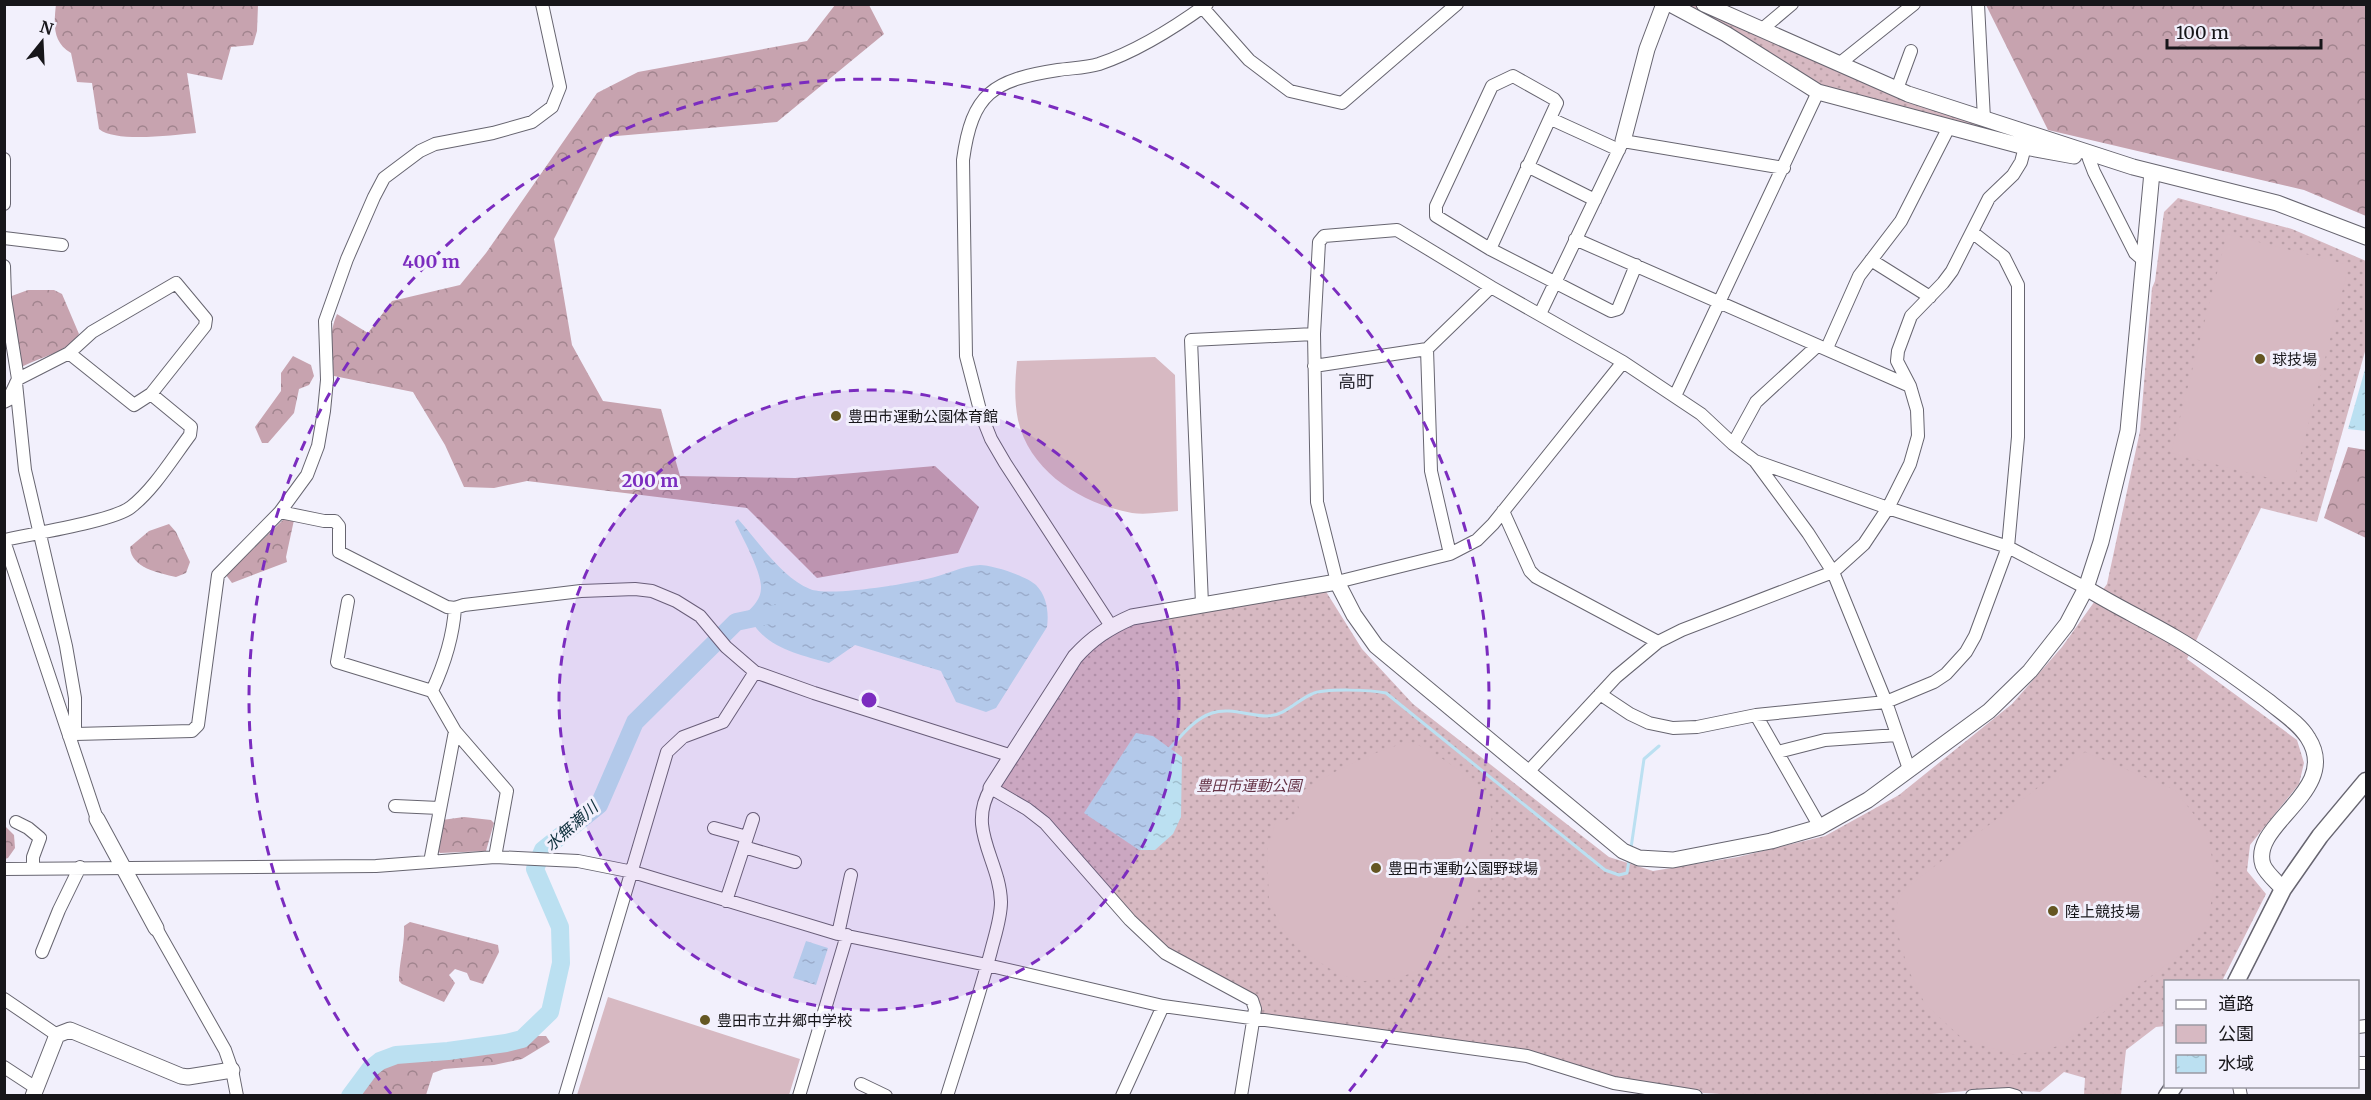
<svg xmlns="http://www.w3.org/2000/svg" width="2371" height="1100" font-family="Merriweather,'Noto Sans JP',serif">
  <defs>
    <pattern id="green-dots" width="8" height="8" patternUnits="userSpaceOnUse" patternTransform="scale(1.5)"><rect width="8" height="8" fill="#d7b9c2"/><path d="M2 2h.1M6 6h.1" fill="none" stroke="#b89ea6" stroke-width="1.8" stroke-linecap="round"/></pattern>
    <pattern id="forest-crowns" width="20" height="18" patternUnits="userSpaceOnUse" patternTransform="scale(1.5)"><rect width="20" height="18" fill="#c7a3af"/><path d="M2 6a3 3 0 1 1 6 0M12 15a3 3 0 1 1 6 0" fill="none" stroke="#a1848e"/></pattern>
    <pattern id="water-ripples" width="26" height="14" patternUnits="userSpaceOnUse" patternTransform="scale(1.5)"><rect width="26" height="14" fill="#bbe0f1"/><path d="M2 4q2-2 4 0t4 0M15 11q2-2 4 0t4 0" fill="none" stroke="#a0bfce"/></pattern>
  </defs>
  <rect width="100%" height="100%" fill="#f2f0fc"/>
  <path fill="url(#green-dots)" d="M1688,5H1696L1855,77L2070,151L2009,137L1829,88L1798,73Z
    M2178,198L2292,229L2366,261V348L2317,522L2261,508L2187,659L2297,740L2304,763L2299,784L2250,845L2247,871L2266,894L2222,981L2166,982L2165,1026L2156,1027L2126,1050L2121,1095H2084L2085,1078L2064,1072L2040,1092L1988,1089L1908,1096H1753L1689,1092L1604,1075L1524,1049L1260,1017L1258,1002L1159,945L1048,830L998,784L1087,651L1129,624L1325,590L1362,649L1413,704L1609,857L1653,871L1738,857L1825,836L1899,795L2012,704L2062,647L2107,584L2140,431L2152,288L2155,281L2164,212Z"/>
  <path fill="url(#forest-crowns)" d="M56,4L258,5L257,31L253,45L231,47L222,80L187,73L196,133C173,135 116,143 99,129L92,83L77,82L71,53C52,42 54,24 56,4Z
    M835,5H869L884,34L777,122L605,137L554,239L572,345L603,401L661,409L680,476L795,478L935,466L979,507L958,553L817,578L747,508L527,481L494,488L464,487L445,445L413,392L334,376C331,355 328,335 337,314L368,333L392,301L460,285L486,253L597,93L638,72L807,41Z
    M1986,5H2366V216L2304,190L2048,130Z
    M28,290H54L62,294L79,334C68,353 38,357 20,368L9,297Z
    M293,356L311,365L314,376L309,385L299,389L294,413L268,443H262L255,427L281,391V373Z
    M2348,447L2366,450V538L2324,518Z
    M286,517L294,520L286,557L287,562L232,583L226,575Z
    M169,524L176,532L190,562L186,573L176,577C159,573 131,568 130,547L149,531Z
    M464,817L491,820L494,823L486,851L440,853L436,849L442,820Z
    M5,826L14,835L15,848L8,858L5,859Z
    M410,922L498,945L499,952L483,984L470,980L467,973L455,969L449,975L455,983L444,1002L402,984L399,981C399,962 405,945 404,926Z
    M535,1036H546L550,1042L522,1059L494,1065L444,1069L433,1073L426,1095H357L376,1068L396,1060L486,1050L508,1046Z"/>
  <path fill="#d7b9c2" d="M2227,234L2349,265L2293,484L2171,453Z
    M1155,357L1175,375L1178,511C1164,512 1146,515 1132,513C1083,504 1030,473 1018,420C1014,400 1015,381 1017,361Z
    M1410,742C1429,749 1442,758 1457,769C1467,776 1482,785 1488,797C1501,826 1476,897 1466,927L1450,924L1445,953L1419,971L1393,979L1364,981L1340,975L1297,948L1281,926L1269,901L1267,851L1275,824L1301,815L1295,796C1325,775 1375,750 1410,742Z
    M2085,752L2175,790L2206,830L2216,876L2207,925L2187,949L2059,1046L2015,1055L1964,1040L1925,1004L1908,969L1895,923L1898,899L1906,888Z
    M608,997L800,1059L789,1095H577Z"/>
  <path fill="url(#water-ripples)" d="M2366,366V431L2348,429Z
    M738,519C758,541 782,578 810,589C829,597 905,584 927,579C946,575 961,566 980,565C992,565 1027,576 1036,585C1047,596 1049,613 1047,627L996,708L986,712L956,702L941,671L855,645L829,663C796,654 761,647 747,612C754,606 761,598 761,588C762,572 742,537 735,522Z
    M1136,733L1153,736L1182,757L1181,817L1173,834L1155,850H1139L1084,813Z
    M806,941L828,948L816,985L793,978Z"/>
  <g fill="none" stroke-linecap="round" stroke-linejoin="round">
    <path stroke="#bbe0f1" stroke-width="3" d="M1170,748C1182,735 1194,719 1212,713C1230,707 1249,716 1267,716C1285,716 1297,700 1312,694C1325,688 1372,690 1386,693L1605,870L1619,875L1627,873L1629,860
      M1631,848L1644,759L1659,746"/>
    <path stroke="#bbe0f1" stroke-width="18" d="M350,1096L370,1069L380,1061L396,1055L448,1051L506,1043L522,1039L550,1012L561,963L560,927L535,869L543,850L599,805L635,722L736,622L774,614"/>
    <defs>
      <path id="minor" d="M1978,4L1984,119
        M1203,8L1249,60L1290,91L1342,103L1457,4
        M1761,30L1792,4
        M1839,64L1914,4
        M1897,89L1911,51
        M1551,119L1619,150
        M4,159V204
        M2089,159L2094,172L2135,253L2143,260
        M1527,166L1595,200
        M4,238L62,245
        M1575,239L1910,386
        M1490,249L1557,103L1554,99L1513,76L1492,86L1436,206V216L1490,249L1611,311L1618,309L1636,265
        M1871,260L1930,297
        M4,266L5,298L18,379L8,400L4,402
        M1540,314L1623,141L1784,168
        M1827,348L1859,276L1901,221L1949,127
        M1427,349L1431,471L1450,554
        M1623,362L1493,524L1477,540L1450,554L1337,582L1317,502L1314,334L1319,242L1324,236L1397,230L1491,287L1623,362L1701,414L1733,444L1755,461L1888,508L2008,547L2086,588
        M1314,366L1427,349L1491,287
        M18,379L69,353L92,332L176,283L206,319L205,326L151,394L134,405L69,353
        M16,383L25,470L66,646L75,698V734
        M1675,396L1818,92
        M1733,444L1756,402L1817,346
        M1755,461L1808,533L1833,572L1886,702L1909,769
        M1503,511L1530,571L1536,577L1658,642
        M280,512L324,521H335L339,526V552L447,607L455,608L464,605L581,591L635,589L652,591L676,601L700,616L726,647L755,672L814,693L1012,756
        M4,540C30,534 114,521 131,507C154,489 172,459 190,435L191,427L151,394
        M4,541L97,819
        M348,601L337,662L432,691
        M1202,604L1191,340L1314,334
        M1111,626L1005,463L991,439L981,414L966,356L963,160C972,93 993,80 1058,70C1071,68 1086,68 1099,64C1138,51 1174,28 1207,4
        M1600,694L1630,714L1649,723L1673,728L1697,727L1756,715L1886,702L1934,682L1946,674L1966,652L1975,636L2008,547L2018,437V285L2004,257L1972,232
        M1756,715L1820,827
        M455,731L507,791L495,857
        M69,736L75,734L192,731L198,725L218,575L280,512L307,475L318,446L324,411L327,380L325,321L347,259L374,197L384,178L420,151L435,144L493,133L532,122L552,107L560,87L542,4
        M1778,752L1825,740L1897,735
        M1527,773L1616,677L1658,642L1682,630L1833,572L1864,544L1888,508L1910,464L1918,436L1917,410L1910,386L1897,361L1898,351L1911,316L1943,283L1952,271L1989,198L2013,175L2021,162L2025,147
        M395,806L439,808
        M16,822L28,828L40,838L33,857V869
        M714,828L747,837
        M744,847L795,862
        M430,862L455,731L432,691C445,663 453,638 455,608
        M4,869L376,866L495,857L578,861L633,872L838,934L987,965L1163,1006L1527,1056L1614,1083L1696,1096
        M726,901L753,819
        M156,928L225,1050L232,1070L237,1096
        M838,934L851,875
        M42,952L59,910L80,867
        M4,999L57,1035
        M2358,1027L2366,1026
        M2358,1063H2366
        M4,1067L36,1088
        M861,1084L886,1096
        M2239,1086L2241,1096
        M565,1096L667,752L683,737L723,722L755,672
        M799,1096L847,935
        M947,1096C962,1048 978,1000 991,951C995,935 1001,918 1001,902C1000,860 966,829 991,788L1027,809L1045,823L1130,920L1165,953L1252,1000L1255,1009L1241,1096
        M1122,1096L1163,1006
        M1972,1096L2009,1094L2016,1096"/>
      <path id="tertiary" d="M1670,4L1726,34L1818,92L2025,147L2074,156
        M1704,4L1908,94L2133,167L2277,203L2366,237
        M1623,141L1647,49L1664,4
        M2086,588C2115,606 2145,620 2174,637C2207,656 2237,678 2268,701C2281,712 2299,723 2308,738C2342,791 2249,824 2263,865C2266,873 2277,882 2283,889
        M991,788L1075,657C1092,638 1109,627 1132,617L1337,582L1354,615L1376,646L1623,851L1639,858L1673,860L1771,841L1820,827L1868,800L1989,711L2030,671L2067,624L2086,588L2101,542L2128,431L2152,172
        M97,819L156,928
        M33,1096L57,1035L70,1030L181,1076L188,1077L232,1070"/>
      <path id="secondary" d="M2236,982L2283,889L2320,836L2366,781
        M2167,1096L2174,1086"/>
    </defs>
    <use href="#minor" stroke="#676570" stroke-width="14"/>
    <use href="#tertiary" stroke="#676570" stroke-width="17"/>
    <use href="#secondary" stroke="#676570" stroke-width="19"/>
    <use href="#minor" stroke="#fff" stroke-width="12"/>
    <use href="#tertiary" stroke="#fff" stroke-width="15"/>
    <use href="#secondary" stroke="#fff" stroke-width="16"/>
  </g>
  <circle cx="869" cy="700" r="310" fill="#7b2cbf" fill-opacity=".12"/>
  <g fill="none" stroke="#7b2cbf" stroke-width="3" stroke-dasharray="10 8">
    <circle cx="869" cy="700" r="310"/>
    <path d="M391 1094A620 620 0 1 1 1347 1094"/>
  </g>
  <g fill="#645622" stroke="#f2f0fc" stroke-width="2">
    <circle cx="2260" cy="359" r="6"/>
    <circle cx="836" cy="416" r="6"/>
    <circle cx="1376" cy="868" r="6"/>
    <circle cx="2053" cy="911" r="6"/>
    <circle cx="705" cy="1020" r="6"/>
  </g>
  <g text-anchor="middle" dominant-baseline="central" stroke-width="6" stroke-linejoin="round" paint-order="stroke">
    <g font-size="15" fill="#17161a" stroke="#f2f0fc" text-anchor="start">
      <text x="2272" y="359">球技場</text>
      <text x="848" y="416">豊田市運動公園体育館</text>
      <text x="1388" y="868">豊田市運動公園野球場</text>
      <text x="2065" y="911">陸上競技場</text>
      <text x="717" y="1020">豊田市立井郷中学校</text>
    </g>
    <g font-size="15" font-style="italic" fill="#653346" stroke="#f2f0fc">
      <text x="1249" y="785">豊田市運動公園</text>
    </g>
    <g font-size="16" font-style="italic" fill="#0f303d" stroke="#f2f0fc">
      <text transform="translate(571 826) rotate(-42)">水無瀬川</text>
    </g>
    <g font-size="18" fill="#2c2b34" stroke="#f2f0fc">
      <text x="1356" y="381">高町</text>
    </g>
  </g>
  <circle cx="869" cy="700" r="9" fill="#7b2cbf" stroke="#f2f0fc" stroke-width="3"/>
  <g font-size="18" text-anchor="middle" font-weight="bold" fill="#7b2cbf" stroke="#f2f0fc" stroke-width="6" stroke-linejoin="round" paint-order="stroke">
    <text x="431" y="268">400 m</text>
    <text x="650" y="487">200 m</text>
  </g>
  <rect width="2371" height="1100" fill="none" stroke="#17161a" stroke-width="12"/>
  <rect x="2164" y="980" width="195" height="108" fill="#f2f0fc" stroke="#9a99a2" stroke-width="1.5"/>
  <rect x="2176" y="1000" width="30" height="9" fill="#ffffff" stroke="#9a99a2" stroke-width="1.5"/>
  <text x="2218" y="1010" font-size="18" fill="#17161a">道路</text>
  <rect x="2176" y="1025" width="30" height="18" fill="#d7b9c2" stroke="#9a99a2" stroke-width="1.5"/>
  <text x="2218" y="1040" font-size="18" fill="#17161a">公園</text>
  <rect x="2176" y="1055" width="30" height="18" fill="url(#water-ripples)" stroke="#9a99a2" stroke-width="1.5"/>
  <text x="2218" y="1070" font-size="18" fill="#17161a">水域</text>
  <g transform="translate(42 42) rotate(18)" stroke="#f2f0fc" stroke-width="4.5" paint-order="stroke">
  <path d="M0-4.5L10 22L0 15L-10 22Z" fill="#17161a"/>
  <text y="-9" font-size="16" font-weight="bold" text-anchor="middle" fill="#17161a">N</text>
  </g>
  <path d="M2167 39v9h154v-9" fill="none" stroke="#17161a" stroke-width="3"/>
  <text x="2176" y="39" font-size="18" fill="#17161a" stroke="#f2f0fc" stroke-width="4.5" paint-order="stroke">100 m</text>
</svg>
